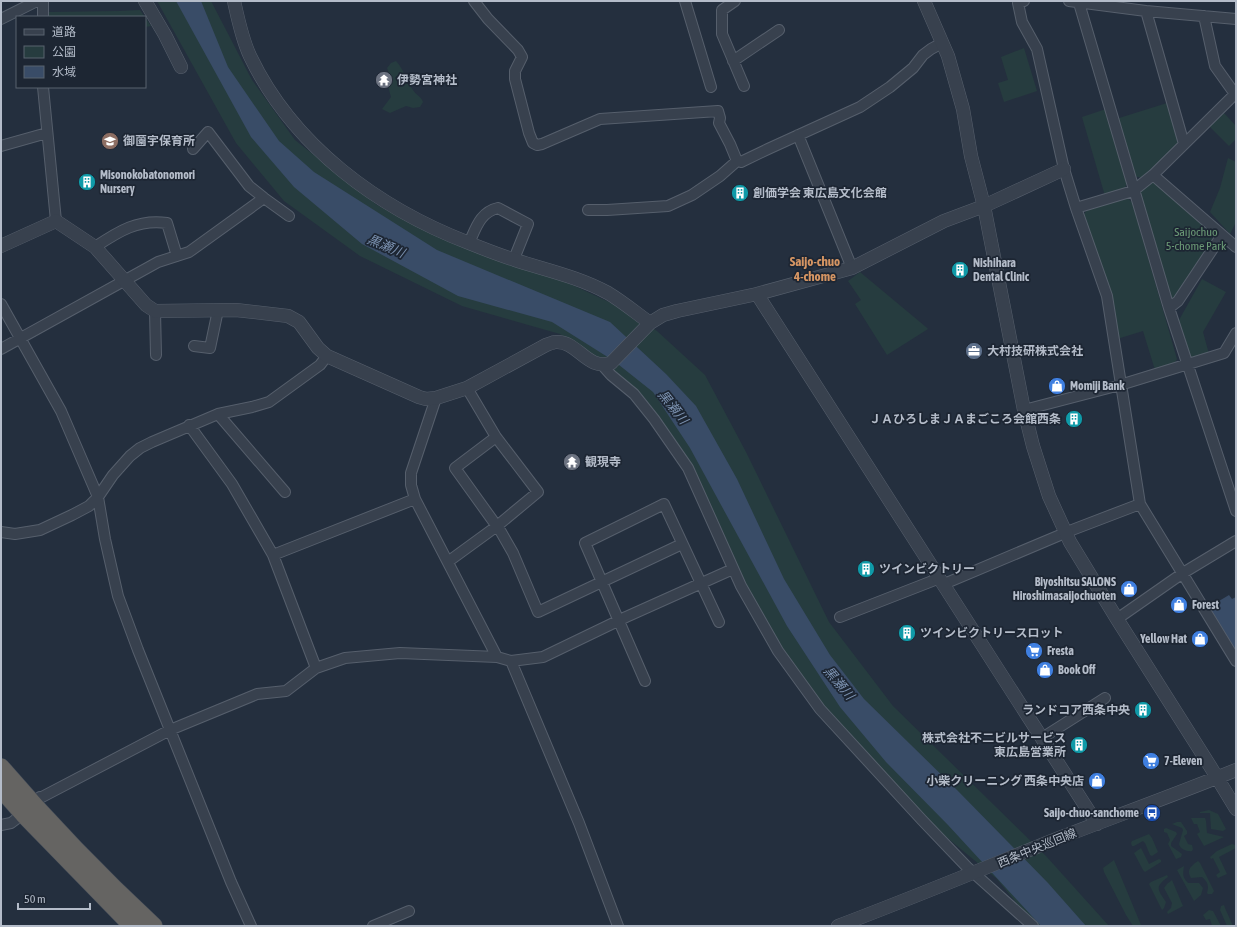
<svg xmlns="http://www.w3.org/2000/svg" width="1237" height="927" font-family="'Asap Condensed','Noto Sans JP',sans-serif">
  <rect width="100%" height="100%" fill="#242f3e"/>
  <path fill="#263c3f" d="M157,1H211L252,80L295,140L377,205L435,235L566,282L626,310L657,331L705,375L746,452L829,622L893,706L1046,856L1109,926H1035L997,879L910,807L838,728L774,643L687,461L672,437L656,414L616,372L596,356L560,334L462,306L360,256L284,201L236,143Z
    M140,10L151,26L145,27V17H48V12L119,11Z
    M1024,48L1037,91L1004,102L998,83L1008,80L1001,57Z
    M396,61C404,69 406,81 413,90C416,95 421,96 423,102L420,107L413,108L406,106L390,113L382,109L391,97L387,83L390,76L387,68L391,63Z
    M1167,103L1179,140L1178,145L1143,178L1133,176L1116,119Z
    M1106,109L1127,183L1124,190L1105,196L1082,117Z
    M1224,113L1236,126V139L1229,146L1209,126Z
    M1228,158L1236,162V222L1230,234L1210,212L1220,188Z
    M1150,183H1156L1211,233L1213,241L1176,299L1170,300L1140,197L1141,190Z
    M1127,198L1132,202L1177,359L1174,364L1155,370L1143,331L1117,339L1082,217L1087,210Z
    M860,272L926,327L928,329L887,355L855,304L861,300L848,281Z
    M1202,279L1226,292L1203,332L1209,354L1193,359L1188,356L1178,325L1179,320Z
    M1209,810L1218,814L1226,829L1223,831L1211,829L1210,813H1200V812Z
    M1191,818H1205L1206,821L1207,833L1224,837L1204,846L1197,834L1200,832L1197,824H1194Z
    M1177,822H1181L1187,831V834L1184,836L1188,844L1192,845L1193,849L1192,851C1187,852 1180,849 1179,844L1183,830L1182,828L1172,824Z
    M1166,828L1176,832L1177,834L1171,843V846L1182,854L1181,857L1176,859L1168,844L1170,840L1167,833L1164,832V829Z
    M1149,834L1152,838L1158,852L1152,856L1150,855L1145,843L1143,841L1134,846H1132L1131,843L1132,841Z
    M1232,844L1235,845L1236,848L1219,857L1227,874L1218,878L1216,875L1220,872L1213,858L1211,859L1210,857L1217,851Z
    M1141,848L1149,864L1159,859L1161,860V862L1145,872L1143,870L1134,853Z
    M1114,860L1141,925L1133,926L1126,915L1104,872L1103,868Z
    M1198,861L1200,863L1214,891L1212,894H1208L1207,893C1209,886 1208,882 1202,877L1191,878C1186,870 1191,866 1198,861Z
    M1184,866C1183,874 1182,877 1188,883H1199L1203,888L1201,895L1194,901L1177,870Z
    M1167,875L1168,877C1154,887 1158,890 1166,902L1164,908L1162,910L1149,884L1151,882Z
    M1172,880L1183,906L1168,914L1167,912L1171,908L1172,903L1164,888L1167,884Z
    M1224,905L1225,908L1233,926H1227L1220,910L1221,906Z
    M1209,910L1213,911L1221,926H1212L1210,919L1206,920L1203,915Z"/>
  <path fill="#394c67" d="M176,1H201L228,67L279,141L314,172L437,250L610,322L666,374L696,406L737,479L784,579L830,655L864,699L957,790L1048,883L1086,926H1041L948,825L886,762L840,707L787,626L690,448L653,392L614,361L552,322L458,296L362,244L294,187L251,137Z
    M1229,595L1232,599L1236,597V651L1209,607Z"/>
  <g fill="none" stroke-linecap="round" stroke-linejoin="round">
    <defs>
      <path id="minor" d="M474,1L488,19L518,50L522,57L515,71V79L529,133L533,143L537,145L542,144L600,119L718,111L720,118L719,123L730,144L737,161L741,162L768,149L860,107L890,87L913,68L923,55L931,49L942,43
        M685,1L711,87
        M735,1L722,10V34L744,86
        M1024,1L1018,3L1022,22L1037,49L1064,169L1076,208L1107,296L1140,504L1236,661
        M1069,1L1146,11L1236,19
        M1079,3L1169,308L1236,511
        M1146,11L1184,144
        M1204,16L1215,66L1235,94
        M43,17V1
        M1,19L37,1
        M733,61L779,30
        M43,87L56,221
        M798,135L852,268
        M1,146L47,133
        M193,149L208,132L249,186L264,198L289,216
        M1153,175L1236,247
        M1076,208L1133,191L1153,175L1236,93
        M588,210H607L668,206L692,195L720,176L737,161
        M469,243C476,228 480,212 498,208L528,224L514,259
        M95,247C119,231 138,219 167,223L177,256
        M1,304L61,411L98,497L105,539L118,596L138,650L231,882L251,926
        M1169,308L1178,301L1222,235
        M155,311L156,355
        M194,346L210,348L218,310
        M1,349L158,262L189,252L264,198
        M603,366L611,375L634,394L654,419L688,468L741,586L778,651L820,709L922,820L967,867L1033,926
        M436,398L411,473V485L415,499L497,657
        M1024,410L1120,385L1224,353L1236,333
        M218,414L285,492
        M189,425L232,484L273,555L316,668
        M496,437L455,468L501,532L513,553L538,612L682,544
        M1,532L15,534L40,530L72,515L89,506L98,497L113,475L130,456L140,448L152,442L218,414L252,407L269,402L320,365L327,356
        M273,555L415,499
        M449,561L497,526L538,492L496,437L467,388
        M944,584L1072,530L1140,504
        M840,617L940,578
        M1117,619L1183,573L1236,541
        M511,661L579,823L618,926
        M645,681L585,543L664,504L719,622
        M1042,738L1105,698
        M32,803L40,797H42L170,730L257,694L286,691L316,668L345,658L400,653L497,657L511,661L543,657L626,617L733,569
        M1,825L11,823L23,814
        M373,926L409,911"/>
      <path id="tertiary" d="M145,1L165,35L181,67
        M234,1C238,19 242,39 250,56C293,146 378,208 469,243C484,249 499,255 515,260C546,270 579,277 608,293C623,302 636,313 650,323
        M924,1L948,56L963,109L971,156L984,206L1024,410L1033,446L1049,496L1070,542L1117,619L1210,766L1236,809
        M1,246L56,221L95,247L146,305L155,311L236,310L288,316L299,322L318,348L327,356L419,397L426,399L436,398L467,388L546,345C549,344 553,342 556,342C578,341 587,371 611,363L650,323L663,315L677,311L757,294L852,268L944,221L984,206L1064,169
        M757,294L1097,824
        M838,926C907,900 975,872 1044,844C1107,819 1172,796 1236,770"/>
      <path id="trunk" d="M1,767C49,823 100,876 154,926
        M1,789L23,814L132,926"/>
    </defs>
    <use href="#minor" stroke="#565f6c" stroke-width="12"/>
    <use href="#tertiary" stroke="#565f6c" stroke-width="14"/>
    <use href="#trunk" stroke="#434c59" stroke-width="18"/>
    <use href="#minor" stroke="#38414e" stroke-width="10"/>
    <use href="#tertiary" stroke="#38414e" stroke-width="13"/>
    <use href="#trunk" stroke="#656462" stroke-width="17"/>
  </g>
  <defs>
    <symbol id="temple-disc" viewBox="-11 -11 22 22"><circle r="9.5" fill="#6b7280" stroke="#1d2633"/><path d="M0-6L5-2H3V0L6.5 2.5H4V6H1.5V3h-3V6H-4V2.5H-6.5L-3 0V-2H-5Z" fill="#fff"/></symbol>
    <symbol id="school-disc" viewBox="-11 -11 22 22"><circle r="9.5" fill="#8d6e63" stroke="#1d2633"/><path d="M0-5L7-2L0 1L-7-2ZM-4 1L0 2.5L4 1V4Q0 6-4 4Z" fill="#fff"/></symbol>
    <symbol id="building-disc" viewBox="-11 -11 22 22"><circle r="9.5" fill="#0f9aa8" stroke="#1d2633"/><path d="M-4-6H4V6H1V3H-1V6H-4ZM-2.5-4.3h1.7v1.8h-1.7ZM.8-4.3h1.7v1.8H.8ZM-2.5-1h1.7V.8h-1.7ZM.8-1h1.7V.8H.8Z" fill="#fff"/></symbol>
    <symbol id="office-disc" viewBox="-11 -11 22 22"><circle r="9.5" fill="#5c6f8a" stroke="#1d2633"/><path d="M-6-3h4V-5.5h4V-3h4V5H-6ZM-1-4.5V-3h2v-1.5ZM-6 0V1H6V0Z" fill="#fff"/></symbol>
    <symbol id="shop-disc" viewBox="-11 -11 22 22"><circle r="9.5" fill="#3f7fe0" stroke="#1d2633"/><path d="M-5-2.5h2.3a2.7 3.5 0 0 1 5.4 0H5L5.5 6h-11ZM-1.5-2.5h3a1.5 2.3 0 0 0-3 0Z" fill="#fff"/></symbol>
    <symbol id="supermarket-disc" viewBox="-11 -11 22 22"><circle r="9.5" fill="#3f7fe0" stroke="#1d2633"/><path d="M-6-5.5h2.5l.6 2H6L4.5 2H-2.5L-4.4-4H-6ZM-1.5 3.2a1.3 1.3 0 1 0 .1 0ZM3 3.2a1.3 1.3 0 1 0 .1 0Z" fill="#fff"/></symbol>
    <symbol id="bus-disc" viewBox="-11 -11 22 22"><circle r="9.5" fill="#1a4fb4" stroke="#1d2633"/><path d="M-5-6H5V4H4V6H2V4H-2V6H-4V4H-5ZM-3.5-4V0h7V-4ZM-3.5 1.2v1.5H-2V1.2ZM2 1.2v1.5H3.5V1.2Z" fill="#fff"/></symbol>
  </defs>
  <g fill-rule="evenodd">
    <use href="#temple-disc" x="374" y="70" width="20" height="20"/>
    <use href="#school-disc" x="100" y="131" width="20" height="20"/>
    <use href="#building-disc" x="77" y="172" width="20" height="20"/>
    <use href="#building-disc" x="730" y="183" width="20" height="20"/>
    <use href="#building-disc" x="950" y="260" width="20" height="20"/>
    <use href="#office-disc" x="964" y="341" width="20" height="20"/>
    <use href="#shop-disc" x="1047" y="376" width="20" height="20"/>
    <use href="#building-disc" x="1064" y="409" width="20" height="20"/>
    <use href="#temple-disc" x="562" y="452" width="20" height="20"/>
    <use href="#building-disc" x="856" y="559" width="20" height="20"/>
    <use href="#shop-disc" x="1119" y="579" width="20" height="20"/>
    <use href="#shop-disc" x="1169" y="595" width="20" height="20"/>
    <use href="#building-disc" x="897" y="623" width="20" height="20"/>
    <use href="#shop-disc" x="1190" y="629" width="20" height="20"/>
    <use href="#supermarket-disc" x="1024" y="641" width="20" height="20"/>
    <use href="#shop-disc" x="1035" y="660" width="20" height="20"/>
    <use href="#building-disc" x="1133" y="700" width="20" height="20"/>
    <use href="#building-disc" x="1069" y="735" width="20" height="20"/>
    <use href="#supermarket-disc" x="1141" y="751" width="20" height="20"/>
    <use href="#shop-disc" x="1087" y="771" width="20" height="20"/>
    <use href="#bus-disc" x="1142" y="803" width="20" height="20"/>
  </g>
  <g text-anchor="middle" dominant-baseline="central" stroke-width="3.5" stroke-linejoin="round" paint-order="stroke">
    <g font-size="12" font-weight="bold" fill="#b4bcc9" stroke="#1d2633" text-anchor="start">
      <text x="397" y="80">伊勢宮神社</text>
      <text x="123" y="141">御薗宇保育所</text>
      <text x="100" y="175">Misonokobatonomori<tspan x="100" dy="14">Nursery</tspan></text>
      <text x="753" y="193">創価学会 東広島文化会館</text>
      <text x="973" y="263">Nishihara<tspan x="973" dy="14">Dental Clinic</tspan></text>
      <text x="987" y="351">大村技研株式会社</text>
      <text x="1070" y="386">Momiji Bank</text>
      <text x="1061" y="419" text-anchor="end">ＪＡひろしまＪＡまごころ会館西条</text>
      <text x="585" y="462">観現寺</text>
      <text x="879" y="569">ツインビクトリー</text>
      <text x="1116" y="582" text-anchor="end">Biyoshitsu SALONS<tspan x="1116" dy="14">Hiroshimasaijochuoten</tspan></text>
      <text x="1192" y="605">Forest</text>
      <text x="920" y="633">ツインビクトリースロット</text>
      <text x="1187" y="639" text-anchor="end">Yellow Hat</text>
      <text x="1047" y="651">Fresta</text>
      <text x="1058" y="670">Book Off</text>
      <text x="1130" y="710" text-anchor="end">ランドコア西条中央</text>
      <text x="1066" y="738" text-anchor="end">株式会社不二ビルサービス<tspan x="1066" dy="14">東広島営業所</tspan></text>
      <text x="1164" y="761">7-Eleven</text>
      <text x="1084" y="781" text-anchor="end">小柴クリーニング 西条中央店</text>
      <text x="1139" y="813" text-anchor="end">Saijo-chuo-sanchome</text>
    </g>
    <g font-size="12" fill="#6b9a76" stroke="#1d2633">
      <text x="1196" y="232">Saijochuo<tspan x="1196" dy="14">5-chome Park</tspan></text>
    </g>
    <g font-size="12" fill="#b4bcc9" stroke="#1d2633">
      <text transform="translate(1037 848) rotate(-22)">西条中央巡回線</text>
    </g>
    <g font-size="13" font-style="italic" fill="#7c92b1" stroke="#1d2633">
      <text transform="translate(386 246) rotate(23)">黒瀬川</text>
      <text transform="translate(673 407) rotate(51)">黒瀬川</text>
      <text transform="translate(839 683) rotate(50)">黒瀬川</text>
    </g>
    <g font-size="13" font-weight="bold" fill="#d59563" stroke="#1d2633">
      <text x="815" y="261">Saijo-chuo<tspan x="815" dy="15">4-chome</tspan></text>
    </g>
  </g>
  <rect width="1237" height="927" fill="none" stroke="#b4bcc9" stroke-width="4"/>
  <rect x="16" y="16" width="130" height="72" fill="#1d2633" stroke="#59626f"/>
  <rect x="24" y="29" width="20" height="6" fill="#38414e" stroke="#59626f"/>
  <text x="52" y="36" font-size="12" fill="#b4bcc9">道路</text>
  <rect x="24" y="46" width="20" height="12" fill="#263c3f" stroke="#59626f"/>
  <text x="52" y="56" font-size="12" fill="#b4bcc9">公園</text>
  <rect x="24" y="66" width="20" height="12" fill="#394c67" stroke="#59626f"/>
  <text x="52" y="76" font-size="12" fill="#b4bcc9">水域</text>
  <path d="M18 903v6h72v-6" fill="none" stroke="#b4bcc9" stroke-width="2"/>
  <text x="24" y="903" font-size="12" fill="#b4bcc9" stroke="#1d2633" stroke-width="3" paint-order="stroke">50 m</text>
</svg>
